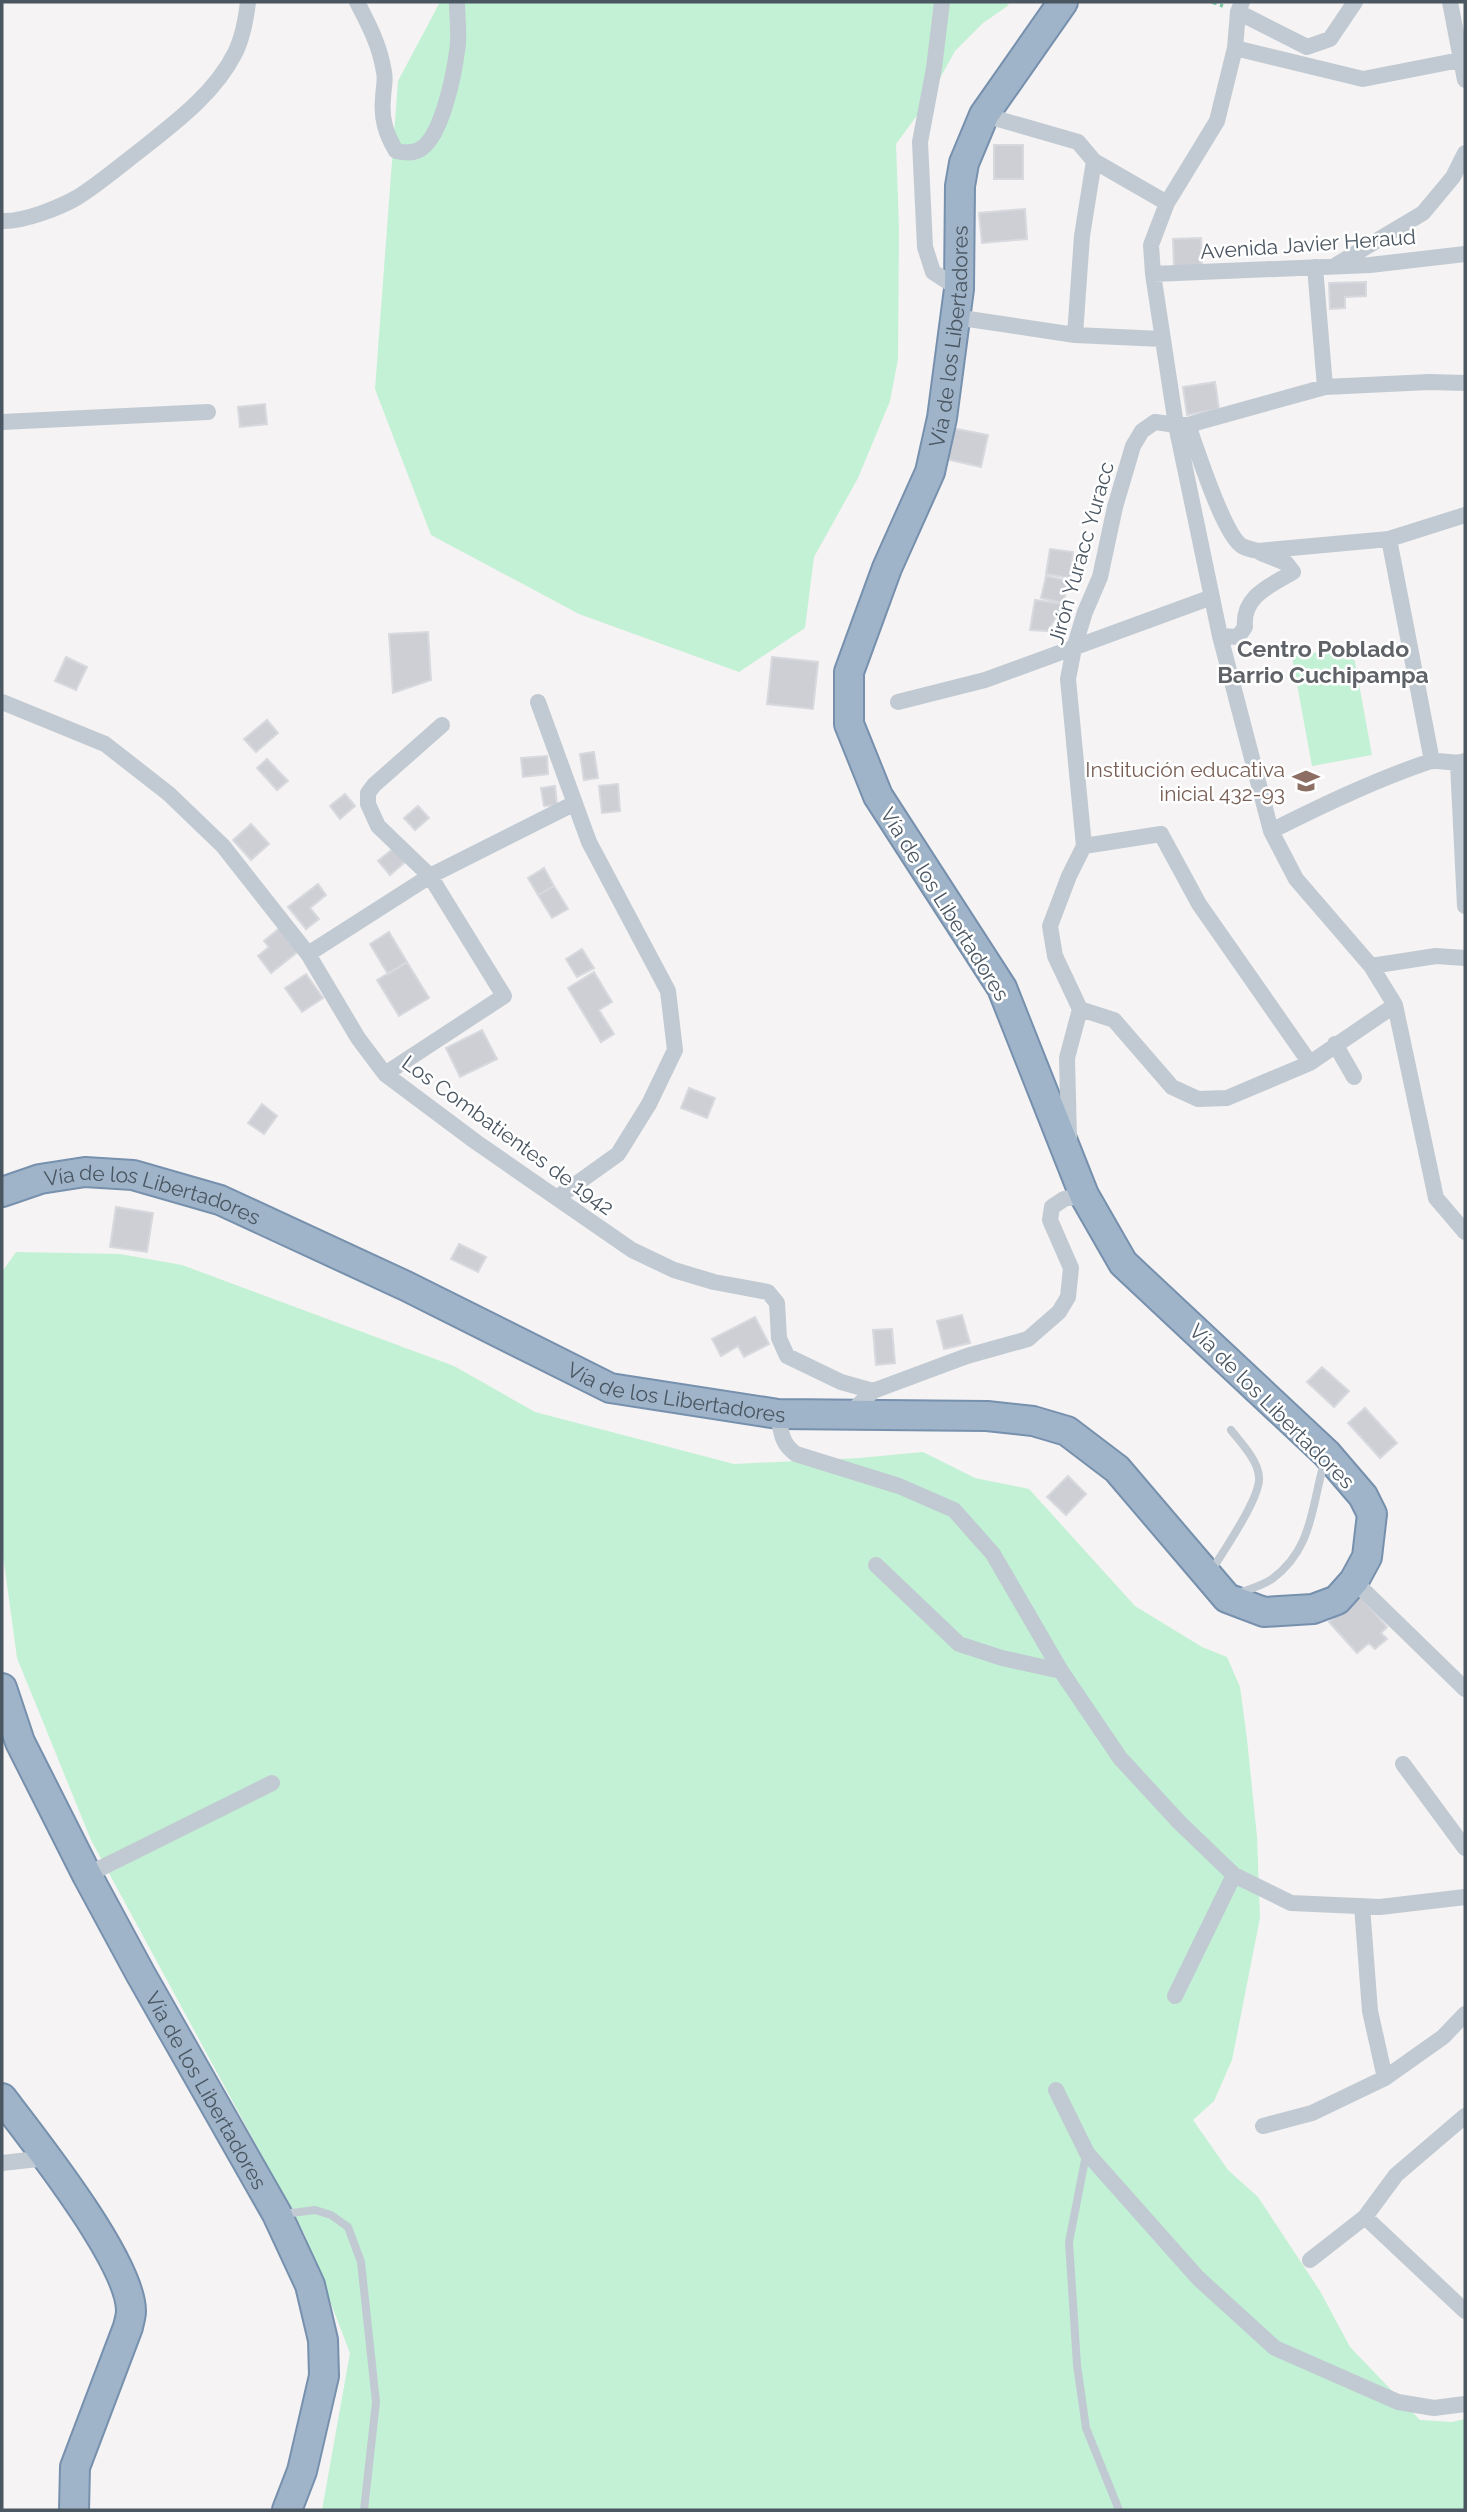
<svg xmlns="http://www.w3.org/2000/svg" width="1467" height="2512" font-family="Raleway,sans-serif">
  <rect width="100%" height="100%" fill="#f5f3f3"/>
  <path fill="#c3f1d5" d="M440,2H1006L1009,5L983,23L955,51L927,102L896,144L899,228L898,359L890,401L858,478L814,557L805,628L739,672L579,614L431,535L375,389L398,81Z
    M1352,646L1372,755L1312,766L1292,657Z
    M16,1252L120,1254L182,1265L454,1366L535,1412L734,1464L859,1458L923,1452L975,1478L1029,1489L1135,1606L1202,1647L1227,1657L1240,1687L1247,1739L1257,1837L1260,1918L1232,2060L1214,2101L1193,2120L1228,2170L1258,2197L1320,2291L1350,2347L1420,2420L1452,2422L1465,2419V2510H322L350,2353L304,2233L91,1840L17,1658L2,1548V1272Z"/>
  <path fill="#cdcfd5" stroke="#d7d9de" stroke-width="2" d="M994,145H1023V179H994Z
    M1025,209L1027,239L982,243L979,213Z
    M1201,238L1202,266L1174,267L1173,239Z
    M1366,282V296L1345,297V308L1330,309L1329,283Z
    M1215,382L1219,409L1187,415L1183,387Z
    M265,404L267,424L240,427L238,407Z
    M952,428L988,435L981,467L946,459Z
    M1050,549L1073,552L1070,578L1046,574Z
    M1046,576L1069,581L1063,603L1041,598Z
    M1035,600L1063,604L1048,631L1030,630Z
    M428,632L431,680L393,693L389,634Z
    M66,657L87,667L76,690L55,681Z
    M772,657L818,662L813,709L767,704Z
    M267,720L278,733L256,752L244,739Z
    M594,752L598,778L584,780L580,754Z
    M547,756L548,774L523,777L521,758Z
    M267,759L288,781L277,790L257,768Z
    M618,784L620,811L602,813L599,786Z
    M555,786L557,805L544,806L541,788Z
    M345,794L355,806L340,819L330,806Z
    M418,806L429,818L415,830L404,818Z
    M251,824L269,844L251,860L233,840Z
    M394,848L405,862L390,875L378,861Z
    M544,868L554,886L538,895L528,878Z
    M318,884L326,895L310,908L319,919L306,929L288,907Z
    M554,886L568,909L552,918L538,895Z
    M281,927L300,950L271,973L258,956L269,947L264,941Z
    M389,932L407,962L388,974L370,944Z
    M582,949L594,968L577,977L566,959Z
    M407,962L429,998L399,1016L377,980Z
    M594,972L612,1002L599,1010L614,1034L601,1042L568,988Z
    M306,974L323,998L302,1012L285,988Z
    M482,1030L497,1059L460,1077L446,1048Z
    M689,1088L715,1098L707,1118L681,1108Z
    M262,1104L277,1116L264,1134L248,1123Z
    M116,1207L153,1213L147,1252L110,1247Z
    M459,1244L486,1257L478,1272L451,1259Z
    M962,1315L970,1343L944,1349L937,1321Z
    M755,1317L769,1344L744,1357L738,1346L721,1356L712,1339Z
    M892,1329L895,1363L876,1365L873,1330Z
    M1322,1367L1349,1391L1334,1407L1307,1382Z
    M1365,1408L1397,1443L1380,1458L1348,1423Z
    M1068,1476L1086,1494L1066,1515L1047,1497Z
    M1359,1595L1387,1627L1381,1633L1387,1639L1375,1649L1369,1643L1357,1653L1329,1622Z"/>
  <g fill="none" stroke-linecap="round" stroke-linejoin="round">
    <defs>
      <g id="trunk">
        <path id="s1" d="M2,1192L40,1179L85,1172L133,1175L220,1200L406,1286L610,1388L778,1414L987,1416L1033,1421L1067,1431L1117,1469L1227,1598L1264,1612L1313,1609L1337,1600L1354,1581L1367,1557L1372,1514L1363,1496L1327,1454L1123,1263L1084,1195L1002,988L878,796L849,724V672L887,568L930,472L942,418L959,289L960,186L964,163L984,115L1063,2"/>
        <path id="s2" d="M2,1688L20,1742L87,1875L140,1973L277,2214L310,2285L323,2340L324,2376L302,2471L287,2510"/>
        <path d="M2,2098C34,2140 131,2262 131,2311C131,2316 129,2322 128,2327L75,2467L74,2510"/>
      </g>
    </defs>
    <use href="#trunk" stroke="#7690ad" stroke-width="32"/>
    <path stroke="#7ad0a6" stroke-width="3.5" stroke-dasharray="5 3.5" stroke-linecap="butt" d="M1212,2L1223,6"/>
    <path stroke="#c1cad2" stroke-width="8" d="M1212,1570C1224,1550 1261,1497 1259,1477C1258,1460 1241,1443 1231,1430
      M1236,1594C1247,1590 1262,1586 1272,1579C1314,1548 1311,1505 1325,1460
      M1086,2155L1069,2242L1077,2365L1086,2428L1119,2510
      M284,2214L315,2210L331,2215L348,2227L361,2262L376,2402L364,2510"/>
    <path stroke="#c1cad2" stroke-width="16" d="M357,2C369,25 380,46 384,72C386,81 383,90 383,99C381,119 386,134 396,151C405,153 414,154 422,148C442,134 454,75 457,51C460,36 457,18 457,2
      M942,2L934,68L920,142L925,247L933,272L959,289
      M1450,2L1465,80
      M1238,12L1307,47L1330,39L1355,2
      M1235,48L1363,79L1465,59
      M984,115L1078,142L1094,161L1167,203
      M2,221C23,222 59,208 78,197C100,183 121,165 142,149C176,122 215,93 235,53C243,37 246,19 248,2
      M1336,265L1423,213L1453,177L1465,153
      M1315,267L1325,387
      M1153,274L1370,265L1465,254
      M955,317L1075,335L1162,339
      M1075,335L1082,236L1094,161
      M1465,383L1429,382L1325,387L1188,425H1176L1220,636L1271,831L1296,879L1371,966L1395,1005L1436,1198L1465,1232
      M2,422L208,412
      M1188,425C1197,449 1223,534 1242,546C1246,548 1253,550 1258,551L1389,539L1465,515
      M1389,539L1432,761
      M1220,636L1238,637L1245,627C1242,596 1270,586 1293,572L1286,563L1261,553
      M2,702L105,744L169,794L223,846L308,954L358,1038L385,1074L476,1142L632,1250L674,1270L714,1282L768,1292L777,1303L779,1338L787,1356L841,1382L873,1391
      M538,702L589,842L668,991L675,1050L649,1104L618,1154L558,1197
      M898,702L985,680L1212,597
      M1458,764L1465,906
      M1271,831C1323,805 1373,781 1428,762C1440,758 1453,766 1465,761
      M1084,846L1161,834L1199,904L1310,1063
      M308,954L430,876L575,803
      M1371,966L1436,956L1465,958
      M1080,1009L1114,1020L1172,1087L1198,1099L1227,1098L1310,1063L1395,1005
      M1335,1044L1354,1077
      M385,1074L504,996L430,876L378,826L368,804V793L374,785L442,725
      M1069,1139L1067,1058L1080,1009L1055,956L1050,926L1069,876L1084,846L1068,679L1074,648L1085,612L1100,577L1115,507L1133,446L1142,431L1155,422L1176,425L1153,274L1151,245L1167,203L1217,121L1235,48L1238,12L1242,2
      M778,1414C781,1431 781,1444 796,1454L899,1486L954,1510L993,1554L1061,1671L1120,1758L1179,1822L1234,1875L1291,1903L1380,1907L1465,1897
      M848,1415L873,1391L967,1356L1028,1339L1059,1312L1068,1297L1071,1268L1050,1220L1052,1207L1064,1199L1084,1195
      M876,1565L959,1644L1002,1658L1061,1671
      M1354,1581L1465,1689
      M1403,1764L1465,1848
      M87,1875L272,1783
      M1362,1906L1370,2011L1385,2078
      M1175,1996L1234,1875
      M1056,2090L1087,2153L1198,2278L1275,2348L1398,2402L1434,2408L1465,2404
      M1263,2126L1312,2113L1385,2078L1443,2037L1465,2014
      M2,2163L47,2158
      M1365,2217L1465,2311
      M1310,2260L1365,2217L1396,2175L1465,2116"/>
    <use href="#trunk" stroke="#9fb4c9" stroke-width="28"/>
  </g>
  <defs>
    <symbol id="school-bare" viewBox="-9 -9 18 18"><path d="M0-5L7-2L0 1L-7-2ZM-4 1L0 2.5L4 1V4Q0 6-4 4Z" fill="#8d6e63" stroke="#fff" stroke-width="2.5" paint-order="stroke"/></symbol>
  </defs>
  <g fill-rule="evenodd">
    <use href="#school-bare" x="1287" y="762" width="38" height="38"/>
  </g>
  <g text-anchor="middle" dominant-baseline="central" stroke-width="5" stroke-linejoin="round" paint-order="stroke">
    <g font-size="21" fill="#4a5661" stroke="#fff">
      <text transform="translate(1308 244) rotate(-4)">Avenida Javier Heraud</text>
      <text stroke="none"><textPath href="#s1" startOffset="2928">Vía de los Libertadores</textPath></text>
      <text transform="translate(1081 553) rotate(-74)">Jirón Yuracc Yuracc</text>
      <text transform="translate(945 904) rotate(58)">Vía de los Libertadores</text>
      <text transform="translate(508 1135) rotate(36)">Los Combatientes de 1942</text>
      <text stroke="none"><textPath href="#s1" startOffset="156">Vía de los Libertadores</textPath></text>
      <text stroke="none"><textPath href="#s1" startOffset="723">Vía de los Libertadores</textPath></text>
      <text transform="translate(1272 1406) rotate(45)">Vía de los Libertadores</text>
      <text stroke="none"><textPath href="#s2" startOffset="452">Vía de los Libertadores</textPath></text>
    </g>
    <g font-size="21" fill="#785e54" stroke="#fff" text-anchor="end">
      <text x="1285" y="769">Institución educativa<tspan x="1285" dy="24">inicial 432-93</tspan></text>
    </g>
    <g font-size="23" font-weight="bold" fill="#5f6368" stroke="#fff">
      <text x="1323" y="648">Centro Poblado<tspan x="1323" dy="26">Barrio Cuchipampa</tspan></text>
    </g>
  </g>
  <rect width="1467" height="2512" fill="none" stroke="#4a5661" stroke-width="7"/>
</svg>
